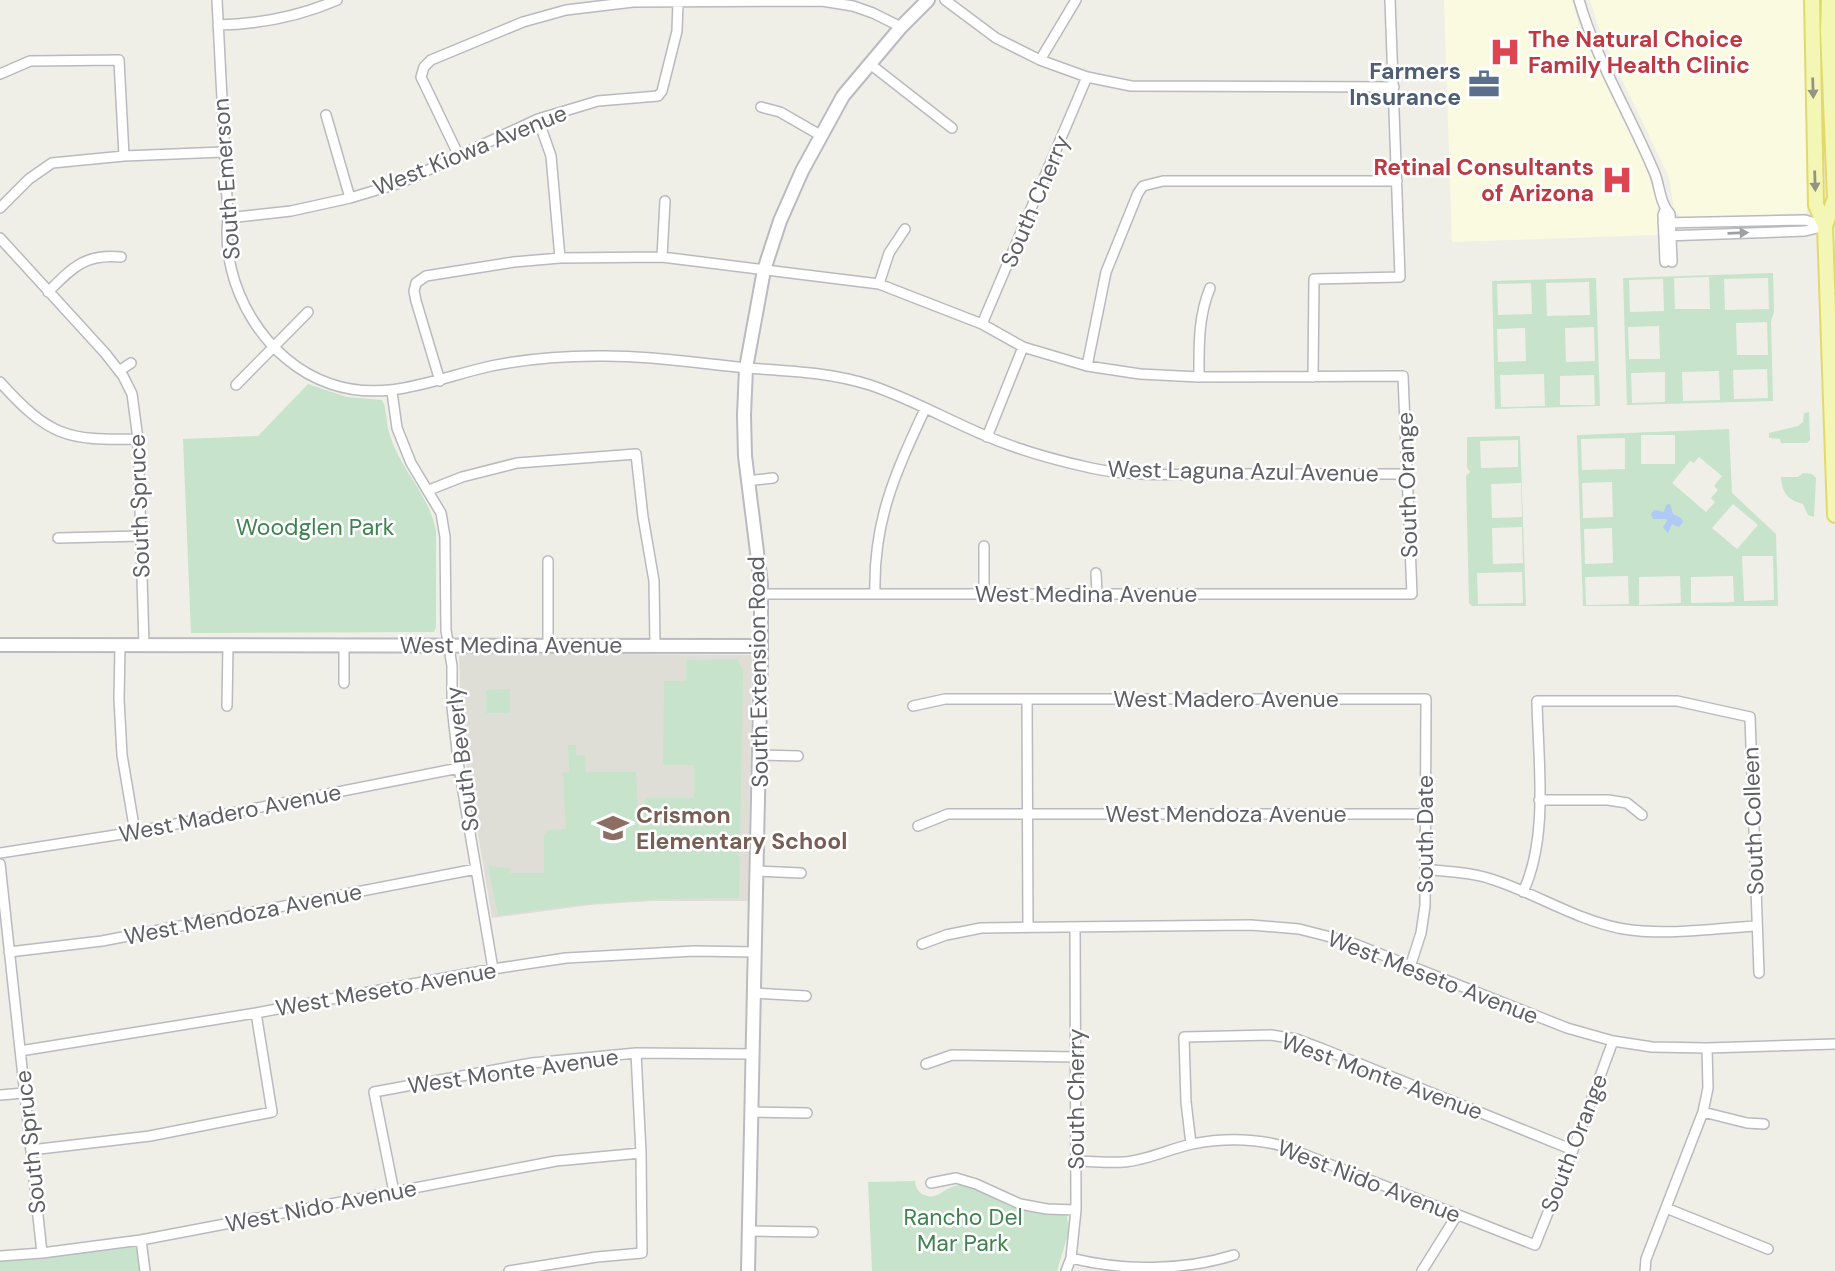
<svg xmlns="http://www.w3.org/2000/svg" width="1835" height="1271" font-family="'DM Sans',sans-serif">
  <rect width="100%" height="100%" fill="#efefe7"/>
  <path fill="#fafae1" d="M1444,0H1572L1582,34L1642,156L1658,204V235L1452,242Z
    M1590,0H1805L1810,199L1806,213L1698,218L1681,217L1674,210L1669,177L1602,38Z"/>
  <path fill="#dfded6" d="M464,653L751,655L752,661L748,901H653L590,905L492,918L462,739L459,656Z"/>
  <path fill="#c7e3cc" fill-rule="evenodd" d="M1773,273L1774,312L1771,322L1773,401L1627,405L1623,278ZM1709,277L1710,309H1675L1674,278ZM1768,278L1769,309L1725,310L1724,279ZM1663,279L1664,311L1630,312L1629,280ZM1767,322L1768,355H1737L1736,323ZM1659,326L1660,359H1629L1628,327ZM1733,370L1767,369L1768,398L1734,399ZM1719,371L1720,400L1683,401L1682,372ZM1665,372V402L1632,403L1631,373Z
    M1596,278L1600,406L1495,409L1492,281ZM1589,282L1590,315L1547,316L1546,283ZM1531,283L1532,314L1498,315L1497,284ZM1594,327L1595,361L1566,362L1565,328ZM1525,328L1526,361L1498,362L1497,329ZM1544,374L1545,406L1501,407L1500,375ZM1594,375L1595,405H1560V376Z
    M308,384L347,397L382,400C387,409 386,422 389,432C400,471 430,494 436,532V627L434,632L191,633L183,439L258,436Z
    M1809,412L1810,440L1807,443H1781L1780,439L1769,438V433L1798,426L1803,422L1804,413Z
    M1729,429L1732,493L1776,534L1778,606H1583L1577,435ZM1675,435V464H1641V435ZM1625,438V469L1582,470L1581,439ZM1699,457L1722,476L1714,486L1718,490L1711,498L1715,502L1706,512L1672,483L1690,461L1694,463ZM1612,482L1613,517L1583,518L1582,483ZM1733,504L1758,525L1737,549L1712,528ZM1612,528L1613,563L1585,564L1584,529ZM1742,556H1773L1774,600L1744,601ZM1628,576L1629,604L1586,605L1585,577ZM1680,576L1681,603L1639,605V577ZM1733,576L1734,602L1691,603V577Z
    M1520,436L1526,606H1472L1469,603L1466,476L1470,472L1467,468V437ZM1518,440V467L1481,468L1480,441ZM1521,483L1522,517L1492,518L1491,484ZM1522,527L1523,563L1493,564L1492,528ZM1522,572L1523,603L1478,604L1477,573Z
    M1803,473L1812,474L1816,478L1814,517L1808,515L1803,504C1788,500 1782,493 1781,477H1798Z
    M737,659L743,670L739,898C657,898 579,902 498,916L488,866L510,868V873H544V836L548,830L566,829L563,773L569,772L568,745H576V755H585L586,772H636L639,829L644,824L645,798H694V765H663L664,681H686V660Z
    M510,689V713H486V690Z
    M915,1181C916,1189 919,1194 927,1196C940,1199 947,1184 962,1185C982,1187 999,1203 1018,1209C1034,1213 1052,1211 1067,1216L1069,1231L1057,1271H872L868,1182Z
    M141,1240L145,1271H0V1256Z"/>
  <path fill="#b0c9f6" d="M1670,504L1673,514L1681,518L1683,522L1679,527L1672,524L1668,533L1663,527L1667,521L1666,519H1653L1651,514L1654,510L1664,512L1666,505Z"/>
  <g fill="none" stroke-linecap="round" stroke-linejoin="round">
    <defs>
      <path id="street" d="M217,0L228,218C220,286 265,362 331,384C386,403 437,378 491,366C526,359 560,356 596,356C646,355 696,363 747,368C789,371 829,372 870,385C909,398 946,419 984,435C1018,450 1055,460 1091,468C1131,477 1175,474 1216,474C1280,474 1343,474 1407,474
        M945,0L996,38L1040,60L1087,77L1131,86L1394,87
        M1579,0C1596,60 1631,116 1655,174C1660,187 1660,204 1670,214L1672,262
        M218,25C260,24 298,17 337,0
        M1040,60L1076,0
        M870,64L952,128
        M0,74L30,61L119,60L124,156
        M761,107L780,112L820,135
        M326,115L350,198
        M538,119L551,156L560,258
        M458,154L421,77L424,67L431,60L523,22L566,10L633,2L822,1L853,6L873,13L901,27
        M0,208L29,179L52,163L124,156L223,152
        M228,218L291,211L350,198L400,183L538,119L598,101L658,96L662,91L677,31L678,2
        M1663,223L1805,220L1825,226
        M1664,236L1805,231L1825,226
        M0,238L105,353L123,376L132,394L138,439L144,645
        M662,257L665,201
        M1665,262L1663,215L1665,210
        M879,284L889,253L905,229
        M48,292C73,267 84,254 121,257
        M982,324L1087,77
        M1087,366L1106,272L1138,193L1143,186L1163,181H1397
        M119,371L131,363
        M1199,377C1199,346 1198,317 1210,288
        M1313,377L1314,279L1400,277L1390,0
        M440,381L416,301L414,291L416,283L426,276L514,262L560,258L662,257L879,284L982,324L1023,347L1087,366L1140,374L1199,377L1403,376L1412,594H761
        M0,382C49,436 66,441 138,439
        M236,385L308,312
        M392,392L397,428L411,463L441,513L445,537L446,630L452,666V707L459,768L493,969
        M987,437L1023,347
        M747,481L773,478
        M429,490L462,477L517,463L636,454L643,517L654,581L655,645
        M58,538L141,536
        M548,561V645
        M1096,573L1097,594
        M875,594C873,521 895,474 925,409
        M984,594V546
        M120,645L119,699L122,755L135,832
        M344,683V645
        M1027,699L1028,927
        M227,706L228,645
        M913,706L945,699H1426L1425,906L1421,933L1410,967
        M760,755L798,756
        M1539,800H1608L1627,803L1642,815
        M918,826L948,814H1426
        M0,853L135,832L459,768
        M0,864L42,1253
        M1425,869C1449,872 1472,872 1494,880C1537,894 1578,921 1624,929C1667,936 1714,928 1757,926
        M757,871L801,873
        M1523,892C1549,837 1538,761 1537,701H1677L1750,717L1759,973
        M922,944L946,935L981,928L1251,925L1299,929L1350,942L1567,1028L1613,1041L1652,1047L1707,1048L1835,1044
        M9,952L102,941L476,869
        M753,993L806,996
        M20,1051L256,1013L493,969L566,958L694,951L755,952
        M926,1064L952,1055L1076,1057
        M0,1095L24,1093
        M751,1112L807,1113
        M1703,1112L1747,1123L1764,1124
        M1191,1144L1186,1102L1184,1037L1271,1035L1296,1039L1323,1049L1573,1150
        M31,1150L150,1136L272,1112L256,1013
        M1075,1161C1091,1161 1108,1163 1124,1162C1148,1160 1169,1149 1192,1144C1222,1138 1253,1138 1283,1146L1535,1245L1573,1150L1613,1041
        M931,1183L956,1178L976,1184L1020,1204L1047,1209L1076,1210
        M394,1192L374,1092L532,1063L636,1053L753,1054
        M1666,1208L1768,1249
        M748,1231L813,1232
        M141,1240L145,1271
        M0,1256L42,1253L141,1240L556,1161L641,1153
        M1071,1258C1122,1271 1184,1271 1234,1255
        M509,1271L597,1257L642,1253L641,1153L636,1053
        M1066,1271L1071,1258L1076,1210L1075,927
        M1422,1271L1457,1215
        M1645,1271L1646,1259L1703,1112L1708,1088L1707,1048"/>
      <path id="secondary" d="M0,645L761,646
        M748,1271L761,655V584L745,456L744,415L746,368L764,270L780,221L802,171L843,96L901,27L928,0"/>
      <path id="primary" d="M1812,0L1816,205L1825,226
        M1829,0L1828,30L1835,198L1825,226L1835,515"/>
    </defs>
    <use href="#street" stroke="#b9babf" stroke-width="12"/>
    <use href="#secondary" stroke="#babbc1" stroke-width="16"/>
    <use href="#primary" stroke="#e2d96d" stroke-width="18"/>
    <use href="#street" stroke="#fff" stroke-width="9"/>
    <use href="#secondary" stroke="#fff" stroke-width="12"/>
    <use href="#primary" stroke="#f4f6b5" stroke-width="14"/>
  </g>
  <defs><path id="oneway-solid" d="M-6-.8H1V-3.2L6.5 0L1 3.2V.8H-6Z" transform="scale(1.75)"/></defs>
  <g fill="#939482">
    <use href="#oneway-solid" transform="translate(1813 88) rotate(88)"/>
    <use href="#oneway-solid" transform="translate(1815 181) rotate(88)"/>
  </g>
  <use fill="#9fa0a3" href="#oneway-solid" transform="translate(1738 233) rotate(-2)"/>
  <defs>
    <symbol id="hospital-bare" viewBox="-9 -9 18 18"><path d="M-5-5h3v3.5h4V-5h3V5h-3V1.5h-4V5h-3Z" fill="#e0444e" stroke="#fff" stroke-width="2.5" paint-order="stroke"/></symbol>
    <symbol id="office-bare" viewBox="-9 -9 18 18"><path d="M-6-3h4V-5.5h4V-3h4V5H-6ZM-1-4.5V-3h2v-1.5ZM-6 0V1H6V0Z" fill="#5c6f8a" stroke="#fff" stroke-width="2.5" paint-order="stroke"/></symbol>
    <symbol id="school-bare" viewBox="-9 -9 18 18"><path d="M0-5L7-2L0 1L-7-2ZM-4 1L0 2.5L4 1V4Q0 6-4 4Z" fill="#8d6e63" stroke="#fff" stroke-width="2.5" paint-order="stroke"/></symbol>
  </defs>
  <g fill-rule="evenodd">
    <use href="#hospital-bare" x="1483" y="30" width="44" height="44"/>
    <use href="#office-bare" x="1462" y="62" width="44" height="44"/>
    <use href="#hospital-bare" x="1595" y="158" width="44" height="44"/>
    <use href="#school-bare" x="591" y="806" width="44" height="44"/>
  </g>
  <g text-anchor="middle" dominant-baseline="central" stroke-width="5" stroke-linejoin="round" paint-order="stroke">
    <g font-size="23" font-weight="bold" fill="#be3a42" stroke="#fff" text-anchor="start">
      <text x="1528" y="39">The Natural Choice<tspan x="1528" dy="26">Family Health Clinic</tspan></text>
      <text x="1594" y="167" text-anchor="end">Retinal Consultants<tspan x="1594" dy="26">of Arizona</tspan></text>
    </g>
    <g font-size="23" font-weight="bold" fill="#4e5e75" stroke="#fff" text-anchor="end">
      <text x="1461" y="71">Farmers<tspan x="1461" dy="26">Insurance</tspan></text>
    </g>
    <g font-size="23" fill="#5f6066" stroke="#fff">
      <text transform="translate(470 150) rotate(-22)">West Kiowa Avenue</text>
      <text transform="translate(226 179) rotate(-94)">South Emerson</text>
      <text transform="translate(1035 201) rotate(-67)">South Cherry</text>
      <text transform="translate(1243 471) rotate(1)">West Laguna Azul Avenue</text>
      <text transform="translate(1407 485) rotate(-92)">South Orange</text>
      <text transform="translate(139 506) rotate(-92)">South Spruce</text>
      <text x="1086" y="594">West Medina Avenue</text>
      <text x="511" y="645">West Medina Avenue</text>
      <text transform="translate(758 672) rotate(-91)">South Extension Road</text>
      <text x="1226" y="699">West Madero Avenue</text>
      <text transform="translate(462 759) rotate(-97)">South Beverly</text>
      <text transform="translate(230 813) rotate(-11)">West Madero Avenue</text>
      <text x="1226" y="814">West Mendoza Avenue</text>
      <text transform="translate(1753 821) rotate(-92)">South Colleen</text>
      <text transform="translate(1425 834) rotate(-90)">South Date</text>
      <text transform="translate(243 914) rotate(-11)">West Mendoza Avenue</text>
      <text transform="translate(1433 977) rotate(21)">West Meseto Avenue</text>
      <text transform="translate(386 989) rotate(-10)">West Meseto Avenue</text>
      <text transform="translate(513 1071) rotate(-8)">West Monte Avenue</text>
      <text transform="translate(1382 1076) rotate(20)">West Monte Avenue</text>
      <text transform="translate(1076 1099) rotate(-90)">South Cherry</text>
      <text transform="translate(30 1142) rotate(-96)">South Spruce</text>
      <text transform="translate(1574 1143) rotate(-69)">South Orange</text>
      <text transform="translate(1369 1181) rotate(21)">West Nido Avenue</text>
      <text transform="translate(321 1206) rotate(-11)">West Nido Avenue</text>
    </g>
    <g font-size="23" fill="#408351" stroke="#fff">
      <text x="315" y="527">Woodglen Park</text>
      <text x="963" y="1217">Rancho Del<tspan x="963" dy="26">Mar Park</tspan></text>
    </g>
    <g font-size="23" font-weight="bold" fill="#785e54" stroke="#fff" text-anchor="start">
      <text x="636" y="815">Crismon<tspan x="636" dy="26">Elementary School</tspan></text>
    </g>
  </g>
</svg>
